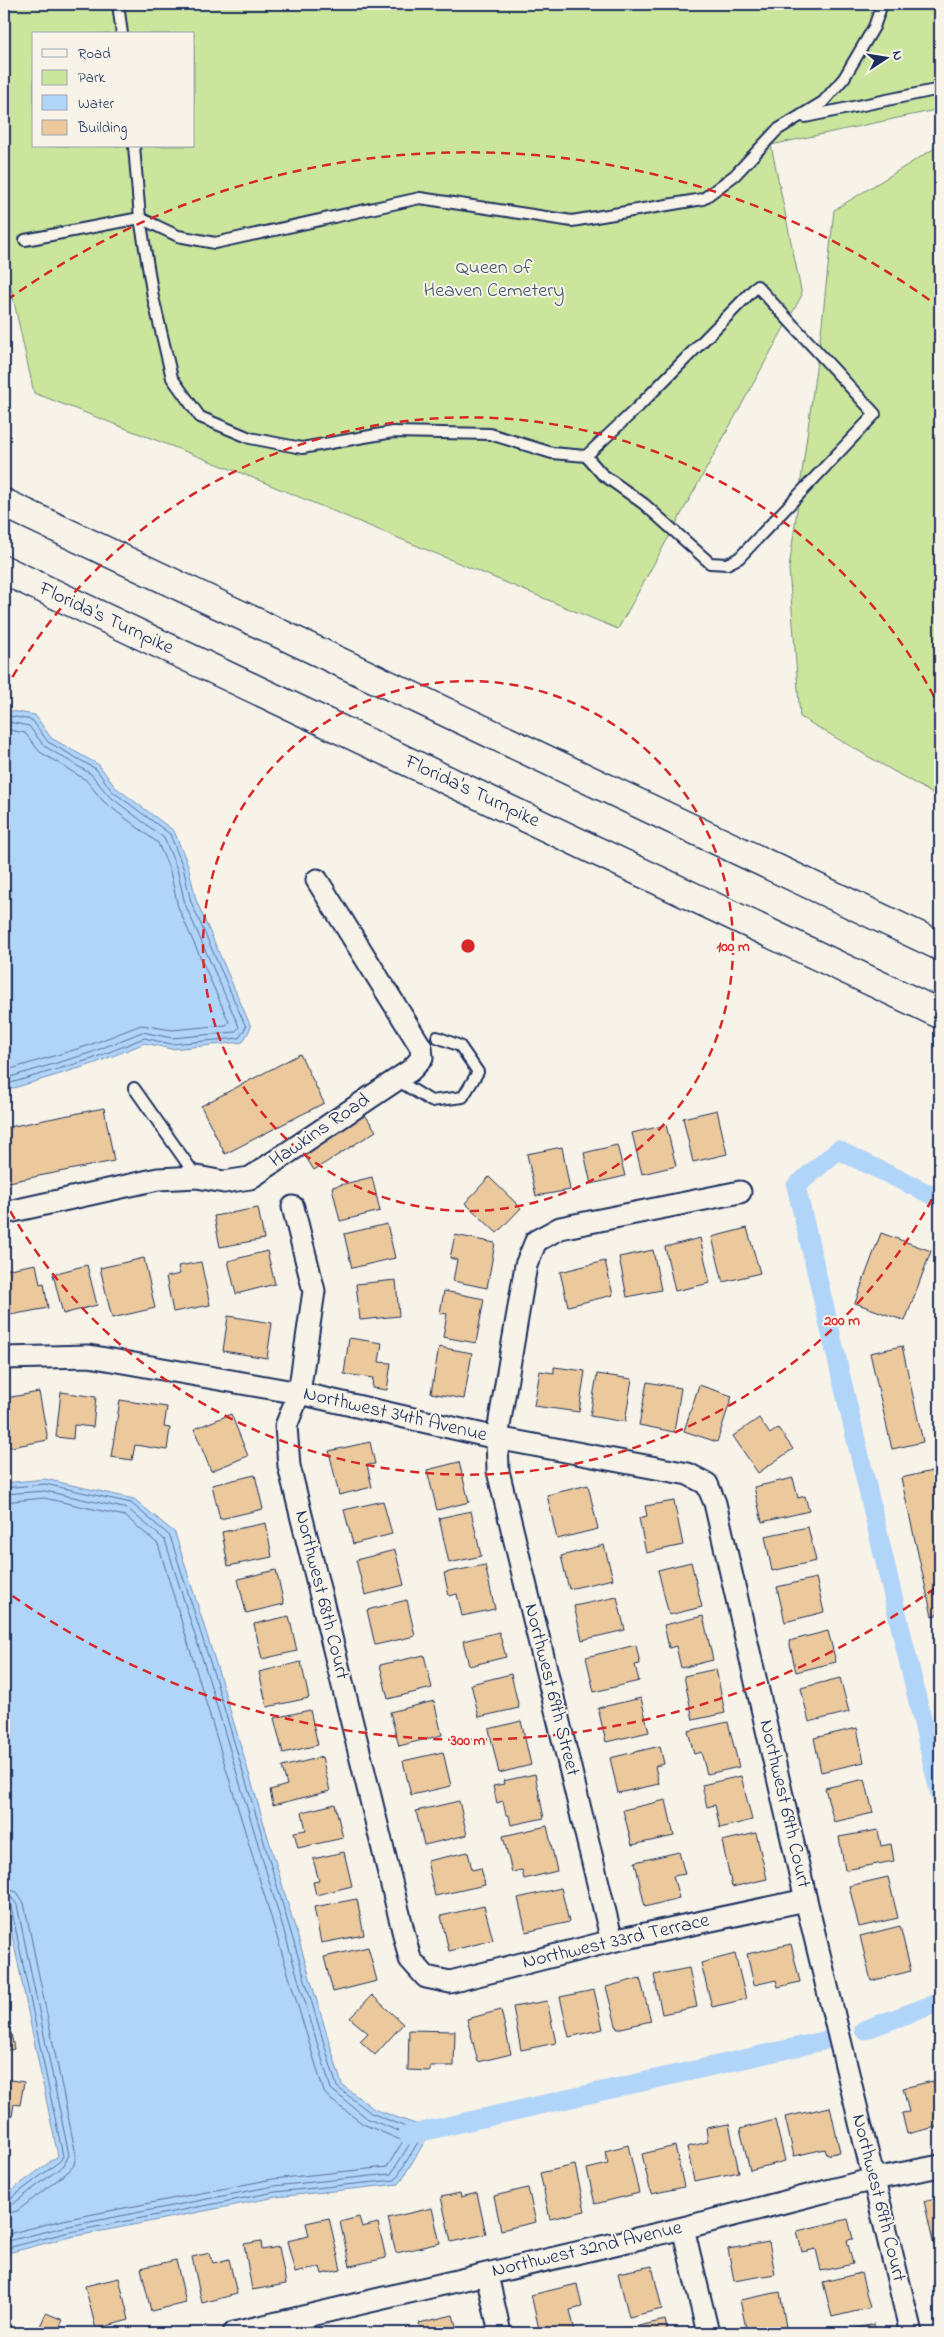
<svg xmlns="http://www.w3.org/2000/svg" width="944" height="2337" font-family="'Indie Flower',sans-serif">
  <rect width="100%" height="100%" fill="#f7f3e8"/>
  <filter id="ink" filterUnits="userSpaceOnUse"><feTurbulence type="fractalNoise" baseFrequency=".02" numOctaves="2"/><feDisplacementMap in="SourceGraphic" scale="10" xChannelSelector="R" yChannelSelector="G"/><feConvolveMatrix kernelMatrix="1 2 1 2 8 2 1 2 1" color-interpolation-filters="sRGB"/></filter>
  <g filter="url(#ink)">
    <path fill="#cbe69c" stroke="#738a7d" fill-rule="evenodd" d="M4,4H940V109L771,145L802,295L618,629L246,475L34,393L4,256ZM34,34H194V146H34Z
      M940,145V798L800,717L789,569L822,324L834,210Z"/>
    <path fill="#b1d4f9" stroke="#7592bb" d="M4,710L35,715L51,738L99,765L115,787L174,831L188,865L196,900L251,1027L243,1042L171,1049L145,1043L93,1064L4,1091Z
      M45,1479L134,1499L175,1533L221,1680L342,2085L374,2109L432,2130L399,2184L276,2197L66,2238L4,2254V2196L58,2156L4,1896V1483Z"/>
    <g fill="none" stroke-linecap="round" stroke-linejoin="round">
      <path stroke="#57719c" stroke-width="1" d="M4,715L32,720L48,742L96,769L112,791L170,834L183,867L191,902L246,1027L239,1038L171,1044L144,1038L92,1059L4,1085
        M4,721L29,726L44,746L91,774L108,795L164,838L177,869L185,904L239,1027L235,1032L172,1038L142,1032L90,1053L4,1079
        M4,729L25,733L40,752L86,780L103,801L158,843L170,871L178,907L229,1022L226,1025L172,1030L141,1025L87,1046L4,1071
        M4,1488L45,1484L131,1503L170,1536L216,1681L337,2087L371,2113L423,2134L395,2180L275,2192L65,2233L4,2249
        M4,1494L45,1491L128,1509L165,1540L210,1683L331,2089L368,2119L414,2137L391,2174L274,2186L64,2227L4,2242
        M4,1502L44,1498L125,1516L158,1544L324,2092L330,2099L363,2124L403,2141L387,2167L273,2179L63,2220L4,2235
        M4,1888L17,1892L24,1903L76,2155L74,2165L69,2171L17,2211L4,2214
        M4,1896L12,1898L17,1905L69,2155L64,2165L13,2204L4,2207
        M4,1902L9,1903L11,1907L63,2156L60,2161L10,2199L4,2200"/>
      <path stroke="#b1d4f9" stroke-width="19" d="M940,1199L838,1150L796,1186L940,1795
        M864,2030L940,2002
        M408,2135L823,2041"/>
    </g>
    <path fill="#ebc99c" stroke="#1b2f5e" d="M300,1054L324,1103L225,1154L201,1106Z
      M104,1108L114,1161L4,1183V1128Z
      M717,1110L727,1154L693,1162L683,1118Z
      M365,1115L376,1131L314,1170L304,1154Z
      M666,1125L676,1166L642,1174L632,1133Z
      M617,1145L625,1176L591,1184L584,1153Z
      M562,1147L570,1190L536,1196L527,1154Z
      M372,1177L380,1211L340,1221L332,1187Z
      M489,1177L521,1208L497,1233L465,1203Z
      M258,1208L264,1239L220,1247L214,1216Z
      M387,1224L395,1258L352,1268L344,1234Z
      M747,1228L760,1273L723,1282L712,1237Z
      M881,1233L931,1251L905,1321L855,1303Z
      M455,1235L495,1243L487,1288L453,1281L457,1260L450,1258Z
      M700,1238L710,1283L675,1291L665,1247Z
      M653,1250L661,1290L627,1297L619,1257Z
      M267,1251L275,1284L236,1294L228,1261Z
      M144,1258L155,1308L112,1318L100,1268Z
      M605,1261L613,1295L568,1306L560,1272Z
      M201,1262L210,1305L173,1312L166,1277L180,1274L178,1266Z
      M36,1264L40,1284L44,1283L48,1308L10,1315L4,1270Z
      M87,1265L97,1305L63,1314L53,1274Z
      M396,1280L399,1316L360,1320L356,1284Z
      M444,1291L484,1299L476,1343L443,1337L447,1314L440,1313Z
      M228,1316L272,1323L267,1358L223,1351Z
      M349,1338L382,1343L379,1362L391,1363L387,1390L372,1388L373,1378L344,1374Z
      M902,1346L923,1442L892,1449L870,1353Z
      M439,1347L472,1353L464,1399L431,1393Z
      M554,1367L585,1371L579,1412L534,1406L540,1371L554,1373Z
      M597,1374L632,1379L625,1422L590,1416Z
      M647,1382L681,1388L674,1432L639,1425Z
      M699,1385L732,1396L717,1442L684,1431Z
      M39,1392L48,1440L6,1448L4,1428L11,1426L6,1398Z
      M61,1392L96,1397L93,1427L74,1425L73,1439L56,1437Z
      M120,1400L167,1407L164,1427L170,1428L167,1450L135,1445L132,1460L111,1457Z
      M231,1414L248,1456L211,1471L194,1429Z
      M759,1418L770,1434L778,1428L793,1449L758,1473L733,1436Z
      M370,1442L375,1464L367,1465L372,1487L339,1495L329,1451Z
      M459,1462L469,1502L437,1510L427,1470Z
      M932,1471L940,1507V1614L932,1616L901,1478Z
      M255,1475L263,1509L220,1519L212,1485Z
      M793,1478L798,1498L805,1496L809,1511L762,1522L754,1487Z
      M588,1485L598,1529L557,1539L547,1495Z
      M383,1501L392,1534L353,1544L344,1510Z
      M674,1501L683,1545L646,1553L639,1518L647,1516L645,1506Z
      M471,1511L481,1556L449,1563L439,1518Z
      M266,1523L272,1557L228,1566L222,1532Z
      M808,1527L816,1561L772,1571L765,1536Z
      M604,1545L613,1579L569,1589L561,1556Z
      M395,1550L404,1585L365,1595L356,1560Z
      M691,1562L702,1607L669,1615L658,1570Z
      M485,1565L495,1609L462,1616L457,1594L449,1596L444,1573Z
      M276,1570L284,1604L246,1613L238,1579Z
      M816,1578L824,1612L785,1622L777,1587Z
      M617,1597L625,1630L582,1640L574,1606Z
      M407,1600L415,1636L375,1645L367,1610Z
      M289,1616L297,1651L262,1659L254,1624Z
      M703,1616L713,1660L681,1668L676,1646L669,1648L664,1625Z
      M828,1631L836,1662L796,1672L789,1641Z
      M499,1632L506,1657L469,1666L463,1641Z
      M636,1645L640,1664L635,1665L639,1681L594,1692L586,1657Z
      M424,1655L432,1688L388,1699L380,1665Z
      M301,1662L309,1698L267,1707L259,1672Z
      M716,1669L725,1713L693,1720L684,1676Z
      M511,1674L519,1708L479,1717L471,1684Z
      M840,1678L849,1712L809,1722L801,1688Z
      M641,1698L649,1732L606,1742L598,1708Z
      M434,1701L442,1735L399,1746L390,1712Z
      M310,1710L318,1745L283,1753L274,1718Z
      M521,1721L531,1765L499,1773L489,1729Z
      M728,1722L739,1767L707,1774L701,1752L694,1754L688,1731Z
      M857,1728L864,1762L821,1772L814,1738Z
      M660,1746L664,1764L655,1766L659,1784L618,1793L610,1758Z
      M443,1752L451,1786L411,1795L403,1761Z
      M322,1757L330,1791L273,1805L270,1790L287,1785L282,1767Z
      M535,1774L544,1818L511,1825L509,1815H506L503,1801L497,1803L493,1786L504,1784L503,1781Z
      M741,1776L752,1820L720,1828L715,1805L707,1807L702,1785Z
      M865,1779L873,1813L834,1822L825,1788Z
      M666,1800L674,1836L632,1845L623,1810Z
      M459,1801L467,1835L424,1845L416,1811Z
      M335,1804L343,1838L298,1848L294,1832L306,1830L302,1812Z
      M547,1826L557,1871L524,1879L522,1870L512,1872L503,1836Z
      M878,1830L881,1846L891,1844L894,1861L845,1870L839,1837Z
      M756,1833L767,1879L732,1887L722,1841Z
      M344,1852L352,1886L316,1895L313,1882L319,1881L313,1859Z
      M468,1852L472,1870L481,1868L485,1885L435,1896L427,1861Z
      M679,1852L685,1874L673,1876L679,1898L645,1907L635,1862Z
      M888,1877L898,1918L859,1927L849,1886Z
      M561,1888L569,1922L526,1932L518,1898Z
      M357,1899L364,1935L321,1943L314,1907Z
      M484,1906L493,1940L449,1951L441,1916Z
      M900,1926L911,1971L871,1981L860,1936Z
      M791,1944L800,1982L778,1987L776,1980L754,1985L747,1954Z
      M368,1947L377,1981L333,1992L324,1957Z
      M735,1954L746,1999L712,2007L701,1963Z
      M689,1968L697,2007L662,2014L654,1975Z
      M640,1978L651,2021L617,2029L606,1987Z
      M594,1990L603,2029L569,2037L560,1997Z
      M372,1995L403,2024L375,2055L360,2041L368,2033L350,2018Z
      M547,2001L556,2043L521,2050L513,2007Z
      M501,2010L511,2054L478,2062L467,2019Z
      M409,2030L455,2031L454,2066H430V2071L408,2070Z
      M11,2033L14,2049L4,2051V2034Z
      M4,2079L24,2082L20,2105L14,2104L12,2116L4,2115Z
      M933,2081L938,2102H940V2126L907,2134L902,2113L909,2112L903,2088Z
      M830,2107L840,2152L827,2155L825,2149L794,2156L785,2117Z
      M775,2120L785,2161L750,2170L740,2129Z
      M729,2124L739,2172L694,2181L687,2147L708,2142L706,2128Z
      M628,2145L639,2193L595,2204L587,2169L608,2164L605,2151Z
      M675,2146L684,2187L651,2194L642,2154Z
      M575,2165L585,2211L550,2219L540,2173Z
      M528,2188L536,2222L501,2230L494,2196Z
      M460,2193L461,2197L477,2193L486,2234L451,2242L441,2197Z
      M940,2197V2244L934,2245L924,2201Z
      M432,2208L440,2243L396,2253L388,2218Z
      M359,2217L362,2227L378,2223L386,2258L350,2266L340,2222Z
      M329,2218L341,2270L322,2274L320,2267L295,2273L287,2241L309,2236L306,2223Z
      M848,2219L853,2239L847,2240L853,2264L821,2271L816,2249L802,2252L797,2231Z
      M261,2241L262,2250L279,2247L286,2284L252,2290L244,2244Z
      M769,2242L775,2274L734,2281L728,2249Z
      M210,2253L213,2263L229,2259L237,2294L202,2303L192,2257Z
      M176,2260L186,2303L151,2311L141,2268Z
      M652,2266L662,2309L629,2317L618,2273Z
      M861,2273L870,2308L832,2317L823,2282Z
      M119,2278L129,2320L96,2329L85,2286Z
      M577,2284L582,2307L570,2310L575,2332L540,2333L531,2295Z
      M780,2292L786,2327L747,2333L740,2300Z
      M46,2313L63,2320L60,2326L76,2333H37Z
      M453,2315L458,2333H422L419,2323Z
      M665,2320L668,2333H621V2330Z
      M874,2324L876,2333H835Z"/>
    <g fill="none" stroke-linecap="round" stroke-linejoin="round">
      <defs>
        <path id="lane" d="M118,4L122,34
          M805,117L940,89
          M134,146L140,218L153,297L172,378L200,417L250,438L302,448L393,432L490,434L552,453L586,456L602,474L644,504L710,563L727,564L739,558L875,414L757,286L638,407L586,456
          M25,240L140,218L178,236L215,243L420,198L572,221L703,199L735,175L777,130L823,102L844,78L874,27L882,4
          M397,1080L431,1101L463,1097L478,1072L460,1046L437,1037
          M134,1088L196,1176"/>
        <path id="street" d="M293,1207L314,1291L299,1393L286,1426L289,1466L410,1959L426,1977L450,1982L612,1941L806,1900
          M4,1213L158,1179L197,1177L224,1182L250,1178L411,1070L422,1058L421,1047L317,880
          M4,1358L89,1356L299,1393L497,1438L688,1474L707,1484L715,1503L806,1900L911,2333
          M612,1941L498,1471L497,1438L526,1265L536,1241L560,1228L740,1192
          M683,2228L708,2333
          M487,2275L500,2333
          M234,2333L683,2228L874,2179L940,2166"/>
        <path id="highway" d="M4,503L940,946
          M4,570L940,1014"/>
      </defs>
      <use href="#lane" stroke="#1b2f5e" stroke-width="14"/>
      <use href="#street" stroke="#1b2f5e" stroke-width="25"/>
      <use href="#highway" stroke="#1b2f5e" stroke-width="31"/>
      <use href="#lane" stroke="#f7f3e8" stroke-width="10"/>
      <use href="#street" stroke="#f7f3e8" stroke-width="21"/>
      <use href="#highway" stroke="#f7f3e8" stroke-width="28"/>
    </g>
  </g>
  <g fill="none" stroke="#d62828" stroke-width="2.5" stroke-dasharray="9 6">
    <circle cx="468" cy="946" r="265"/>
    <path d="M939 1186A529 529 0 0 1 5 1202M5 690A529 529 0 0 1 939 706"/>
    <path d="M935 1588A794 794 0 0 1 7 1592M7 300A794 794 0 0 1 935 304"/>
  </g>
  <g text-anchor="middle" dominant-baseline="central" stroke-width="4" stroke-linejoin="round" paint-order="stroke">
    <g font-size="20" fill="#3e546a" stroke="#f7f3e8">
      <text x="494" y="268">Queen of<tspan x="494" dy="23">Heaven Cemetery</tspan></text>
    </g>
    <g font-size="20" fill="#1b2f5e" stroke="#f7f3e8">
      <text transform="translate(106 619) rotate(25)">Florida's Turnpike</text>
      <text transform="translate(472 792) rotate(25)">Florida's Turnpike</text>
      <text transform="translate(320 1131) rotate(-34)">Hawkins Road</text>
      <text transform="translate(395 1415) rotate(13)">Northwest 34th Avenue</text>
      <text transform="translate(321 1595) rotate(76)">Northwest 68th Court</text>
      <text transform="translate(551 1690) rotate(76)">Northwest 69th Street</text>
      <text transform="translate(784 1804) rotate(77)">Northwest 69th Court</text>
      <text transform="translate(616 1942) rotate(-13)">Northwest 33rd Terrace</text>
      <text transform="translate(878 2198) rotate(76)">Northwest 69th Court</text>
      <text transform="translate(587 2250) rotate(-13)">Northwest 32nd Avenue</text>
    </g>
  </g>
  <circle cx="468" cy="946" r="8" fill="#d62828" stroke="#f7f3e8" stroke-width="2.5"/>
  <g font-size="15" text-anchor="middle" font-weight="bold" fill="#d62828" stroke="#f7f3e8" stroke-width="4" stroke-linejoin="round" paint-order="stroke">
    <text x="733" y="951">100 m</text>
    <text x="842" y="1325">200 m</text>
    <text x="468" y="1745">300 m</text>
  </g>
  <rect width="944" height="2337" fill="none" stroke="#f7f3e8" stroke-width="20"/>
  <rect x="10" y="10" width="924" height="2317" fill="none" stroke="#1b2f5e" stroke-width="2" filter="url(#ink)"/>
  <rect x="32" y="32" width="162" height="115" fill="#f7f3e8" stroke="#9fa5b1"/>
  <rect x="42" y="49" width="25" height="8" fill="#f7f3e8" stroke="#9fa5b1"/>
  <text x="78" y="58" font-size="15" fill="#1b2f5e">Road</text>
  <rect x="42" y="70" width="25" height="15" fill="#cbe69c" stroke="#9fa5b1"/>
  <text x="78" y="82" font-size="15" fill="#1b2f5e">Park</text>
  <rect x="42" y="95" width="25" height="15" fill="#b1d4f9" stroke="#9fa5b1"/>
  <text x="78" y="108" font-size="15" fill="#1b2f5e">Water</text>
  <rect x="42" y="120" width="25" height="15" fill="#ebc99c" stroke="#9fa5b1"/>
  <text x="78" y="132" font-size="15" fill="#1b2f5e">Building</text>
  <g transform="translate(886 58) rotate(78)" stroke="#f7f3e8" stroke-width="4" paint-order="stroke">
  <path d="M0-4L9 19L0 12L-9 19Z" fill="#1b2f5e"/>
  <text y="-8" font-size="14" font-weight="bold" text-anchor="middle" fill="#1b2f5e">N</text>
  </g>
</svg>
